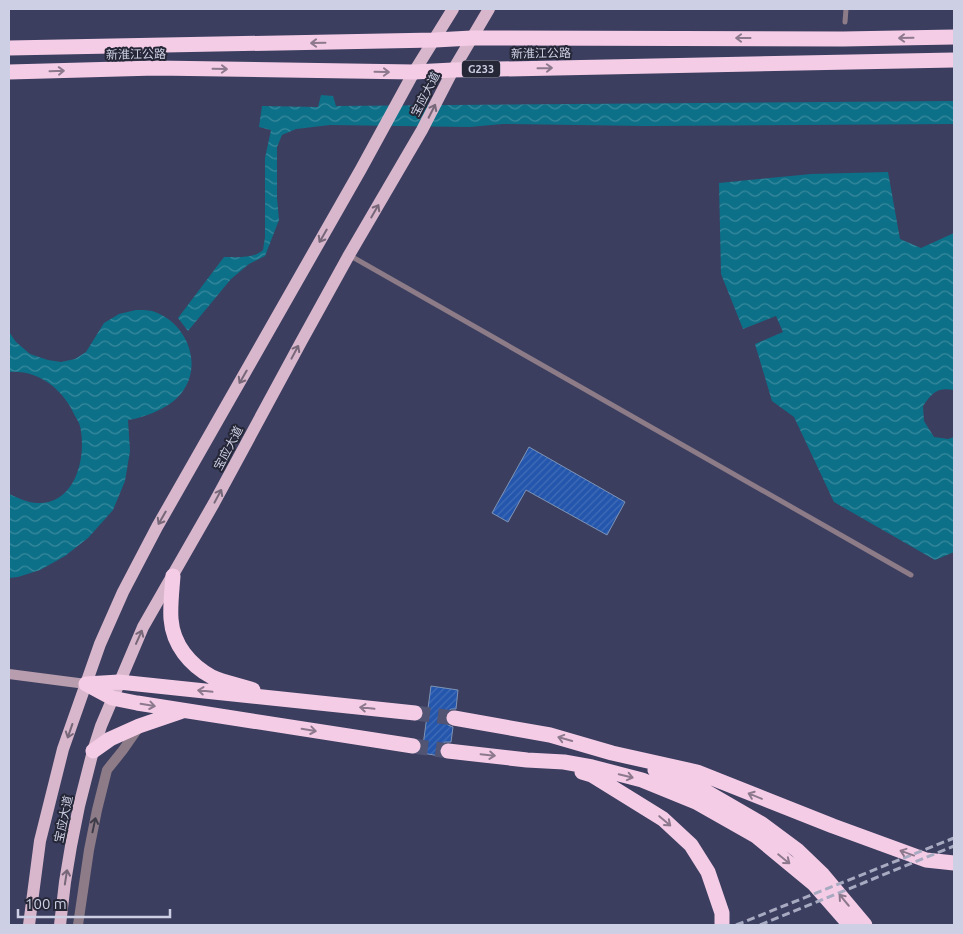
<svg xmlns="http://www.w3.org/2000/svg" width="963" height="934" font-family="Ubuntu,'Noto Sans SC',sans-serif">
  <defs>
    <pattern id="water-waves" width="16" height="10" patternUnits="userSpaceOnUse" patternTransform="scale(1.25)"><rect width="16" height="10" fill="#0c7088"/><path d="M0 5q4-4 8 0t8 0" fill="none" stroke="#3a8a9e"/></pattern>
    <pattern id="building-hatch" width="6" height="6" patternUnits="userSpaceOnUse" patternTransform="scale(1.25)"><rect width="6" height="6" fill="#2356ac"/><path d="M-1 1l2-2M0 6l6-6M5 7l2-2" fill="none" stroke="#426db7"/></pattern>
  </defs>
  <rect width="100%" height="100%" fill="#3b3e5f"/>
  <path fill="url(#water-waves)" d="M321,95L333,96L336,106L954,101V124L645,126L503,124L469,127L330,125L296,129L282,135L277,147V198L279,220L265,256L249,264L231,279L188,331L178,318L224,257C237,257 253,259 263,250L265,237V158L271,130L259,127L262,106L318,107Z
    M888,172L900,239L921,248L954,233V390C937,387 932,393 923,406L924,421L934,437L948,439L954,437V552L935,560L834,502L794,417L772,401L755,344L783,332L776,316L743,329L721,274L719,183L811,174Z
    M136,310C142,310 150,310 155,312C190,325 205,371 177,398C166,409 143,418 128,420L130,451L125,481L113,510L88,538L65,556L40,570L18,577L9,578V494C18,498 28,503 38,503C76,504 87,456 80,426C79,423 77,419 75,416C63,389 39,370 9,372V332L16,342L30,354L48,360L61,362L75,359L86,352L104,323L119,314Z"/>
  <path fill="url(#building-hatch)" stroke="#7e93b5" d="M529,447L625,502L607,535L526,490L508,522L492,513Z
    M431,686L458,690L456,709H451L447,712L445,717V722L448,725L453,727L451,742H445L441,745L439,750L440,756L422,753Z"/>
  <g fill="none" stroke-linecap="round" stroke-linejoin="round">
    <path stroke="#515473" stroke-width="15" stroke-dasharray="15 8" stroke-linecap="butt" d="M415,713L454,718
      M413,746L448,751"/>
    <path stroke="#8d7c87" stroke-width="5" d="M845,22L846,9
      M349,255L911,575"/>
    <path stroke="#8d7c87" stroke-width="10" d="M78,925L89,850L97,810L107,770L123,750L139,727"/>
    <path stroke="#b79dae" stroke-width="10" d="M9,674L86,684"/>
    <path stroke="#d8b6cb" stroke-width="12" d="M29,925L40,841L63,749L100,644L123,592L157,527L361,169L414,72L453,9
      M60,925L65,882L71,846L79,806L93,751L101,726L143,627L214,503L301,342L349,255L422,130L453,70L489,9"/>
    <path stroke="#f5cce6" stroke-width="15" d="M9,48L435,40L472,38L843,39L954,37
      M9,72L156,68L414,72L453,70L954,60
      M173,576C172,590 170,605 171,619C173,645 190,665 212,677C224,683 241,685 253,690
      M86,684L112,698L137,703L413,746
      M86,684L119,682L415,713
      M454,718L550,735L612,753L697,772L833,826L926,860L954,863
      M93,751L110,739L139,726L180,712
      M448,751L527,760L564,762L592,767L642,780L696,802L756,836L814,884L850,925
      M655,770L705,791L762,824L797,850L823,875L865,925
      M582,772L592,775L663,819L691,845L708,872L722,913V925"/>
    <path stroke="#a7aac1" stroke-width="3" stroke-dasharray="8 4" stroke-linecap="butt" d="M736,925L954,838
      M760,925L954,846"/>
  </g>
  <defs><path id="oneway-shaft" d="M-6 0H5M1.5-3L5.5 0L1.5 3" fill="none" stroke-width="1.6" stroke-linecap="round" stroke-linejoin="round" transform="scale(1.25)"/></defs>
  <g stroke="#8d798e">
    <use href="#oneway-shaft" transform="translate(743 38) rotate(-180)"/>
    <use href="#oneway-shaft" transform="translate(906 38) rotate(179)"/>
    <use href="#oneway-shaft" transform="translate(318 43) rotate(179)"/>
    <use href="#oneway-shaft" transform="translate(545 68) rotate(-1)"/>
    <use href="#oneway-shaft" transform="translate(220 69) rotate(1)"/>
    <use href="#oneway-shaft" transform="translate(57 71) rotate(-2)"/>
    <use href="#oneway-shaft" transform="translate(382 72) rotate(1)"/>
    <use href="#oneway-shaft" transform="translate(205 691) rotate(-174)"/>
    <use href="#oneway-shaft" transform="translate(148 705) rotate(9)"/>
    <use href="#oneway-shaft" transform="translate(367 708) rotate(-174)"/>
    <use href="#oneway-shaft" transform="translate(309 730) rotate(9)"/>
    <use href="#oneway-shaft" transform="translate(565 739) rotate(-164)"/>
    <use href="#oneway-shaft" transform="translate(488 755) rotate(6)"/>
    <use href="#oneway-shaft" transform="translate(626 776) rotate(14)"/>
    <use href="#oneway-shaft" transform="translate(755 796) rotate(-158)"/>
    <use href="#oneway-shaft" transform="translate(665 821) rotate(40)"/>
    <use href="#oneway-shaft" transform="translate(907 853) rotate(-160)"/>
    <use href="#oneway-shaft" transform="translate(784 859) rotate(39)"/>
    <use href="#oneway-shaft" transform="translate(844 900) rotate(-130)"/>
  </g>
  <g stroke="#766779">
    <use href="#oneway-shaft" transform="translate(432 111) rotate(-63)"/>
    <use href="#oneway-shaft" transform="translate(375 211) rotate(-60)"/>
    <use href="#oneway-shaft" transform="translate(323 236) rotate(120)"/>
    <use href="#oneway-shaft" transform="translate(295 352) rotate(-62)"/>
    <use href="#oneway-shaft" transform="translate(243 377) rotate(120)"/>
    <use href="#oneway-shaft" transform="translate(218 496) rotate(-62)"/>
    <use href="#oneway-shaft" transform="translate(162 518) rotate(120)"/>
    <use href="#oneway-shaft" transform="translate(139 637) rotate(-66)"/>
    <use href="#oneway-shaft" transform="translate(70 731) rotate(109)"/>
    <use href="#oneway-shaft" transform="translate(66 877) rotate(-81)"/>
  </g>
  <use stroke="#3f3c4a" href="#oneway-shaft" transform="translate(94 825) rotate(-78)"/>
  <g text-anchor="middle" dominant-baseline="central" stroke-width="4" stroke-linejoin="round" paint-order="stroke">
    <rect fill="#252636" stroke="#9b9db0" stroke-width="1" x="462" y="60.5" width="38" height="17" rx="4"/>
    <g font-size="11" font-weight="bold" fill="#cdd0e4">
      <text x="481" y="69">G233</text>
    </g>
    <g font-size="12" fill="#cdd0e4" stroke="#252636">
      <text transform="translate(541 53) rotate(-1)">新淮江公路</text>
      <text transform="translate(136 54) rotate(-1)">新淮江公路</text>
      <text transform="translate(425 94) rotate(-63)">宝应大道</text>
      <text transform="translate(228 448) rotate(-62)">宝应大道</text>
      <text transform="translate(63 819) rotate(-78)">宝应大道</text>
    </g>
  </g>
  <rect width="963" height="934" fill="none" stroke="#cdd0e4" stroke-width="20"/>
  <path d="M18 909v8h152v-8" fill="none" stroke="#cdd0e4" stroke-width="2.5"/>
  <text x="25" y="909" font-size="15" fill="#cdd0e4" stroke="#252636" stroke-width="4" paint-order="stroke">100 m</text>
</svg>
